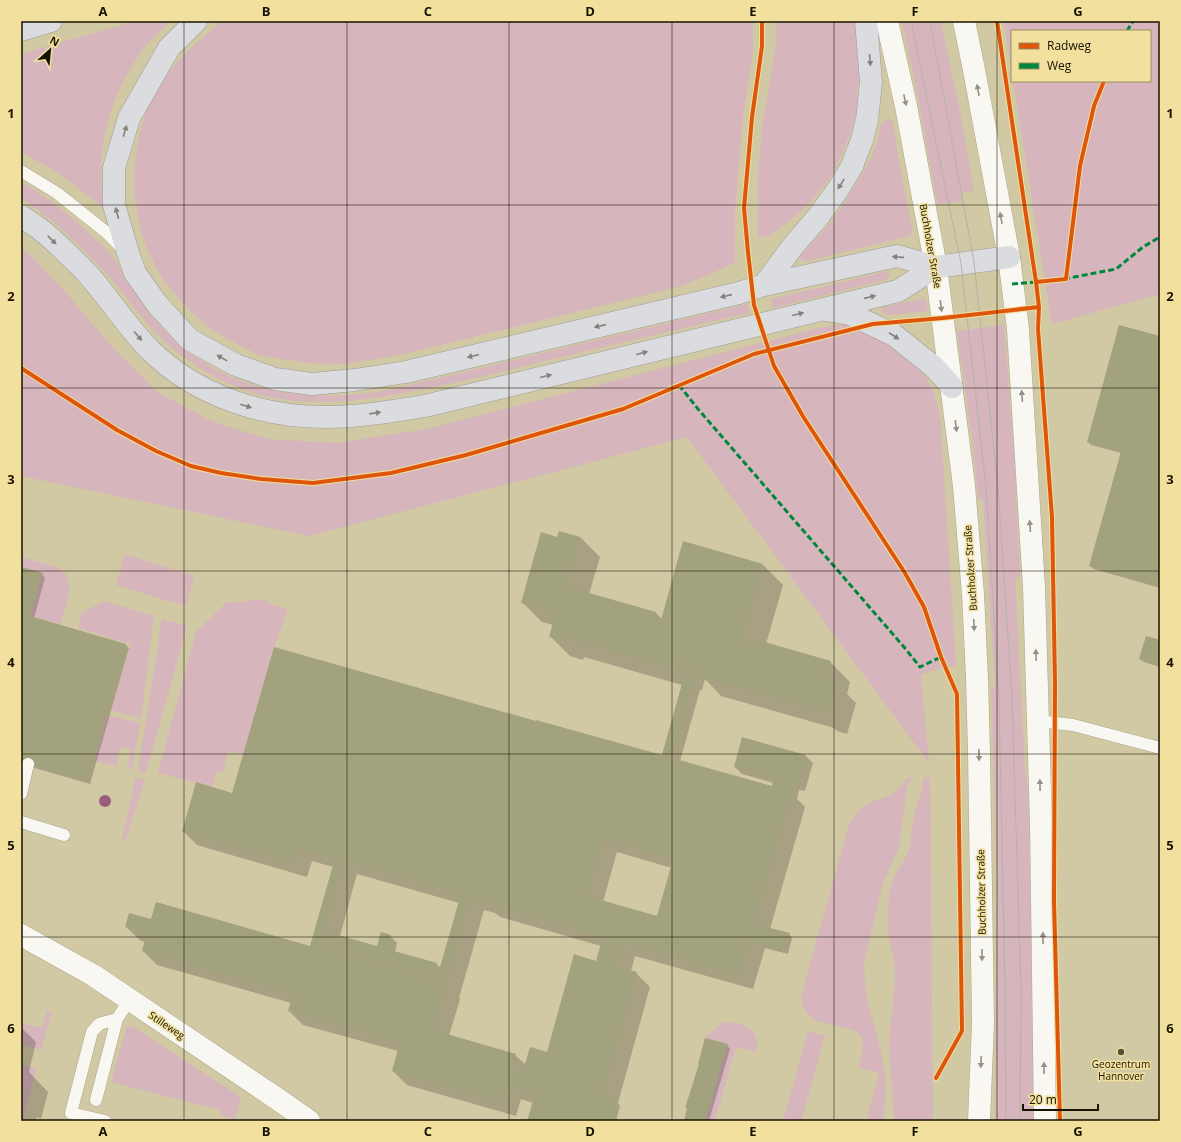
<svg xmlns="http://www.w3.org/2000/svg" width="1181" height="1142" font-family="'Open Sans',sans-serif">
  <rect width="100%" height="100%" fill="#d1c8a4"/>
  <path fill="#d7b5bc" d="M136,21H171C161,31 149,40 141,52C117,86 101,129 101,172C101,184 102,196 103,208L76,186L48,167L21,152V54Z
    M225,21H753V49L743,117L735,209V263L682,286L400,355L345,364L308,363L275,358L259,355L237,344L211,329L190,311L163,280L148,251L140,229L135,199L134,177L136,154L139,135L148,106L166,76L185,53L217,25Z
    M777,21H856L860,72L857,93L858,107L851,131L833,174L811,202L798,214L769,236L758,237V172L763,121L776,44Z
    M902,21H941L959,107L974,190L961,194V202L937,204L920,107Z
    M1004,21H1160V294L1052,324L1013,81H1150V31H1012V73Z
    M888,119L892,120L912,230L911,234L910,236L807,261C803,261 801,261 800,257L801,255L833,220L852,191L872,157L877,143L881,124Z
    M21,182C48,198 73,216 95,239C101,244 108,250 112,256C126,275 135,296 150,314C202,379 276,402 358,394C376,393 395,388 414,384L747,304L750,313C689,327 627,341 566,356C524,366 482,377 439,386C379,399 317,410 257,394C233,387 211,376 191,362C156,340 137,310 112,280C85,249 55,221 21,198Z
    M21,248L26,251L62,288L114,349L159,393L213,422L269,439L338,443L427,429L814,329L844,324L873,332L920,368L933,390L940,415L956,665L921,674L929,763L687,437L309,536L21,476Z
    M889,271V279L773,308L771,299Z
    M924,298L926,300L928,311L885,315L881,312L883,307Z
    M1004,325L1014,453L1020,577L1015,579L1025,768L1028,787L1035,1121H995L997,885L991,687H995L983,500L978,498L973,445L957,331Z
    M125,554L194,576L186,606L116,585Z
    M21,557L60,568C78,582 65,607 60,624L30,616L42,574L21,567Z
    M252,600H262L267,601L268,603L288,610L274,647L243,755L228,751L223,773L217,771L212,787L158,773L196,632L226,603L229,602H241Z
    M104,601L154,616L141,719L111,710L131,644L78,628L82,613Z
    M162,619L187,626L146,773L138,771Z
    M108,715L140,723L132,769L128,768L131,749L120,747L116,766L95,761Z
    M136,777L145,780L125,842L122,838Z
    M908,777L912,778L907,786L899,847L883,882L864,963L866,994L882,1056L886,1083L883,1121H866L879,1073L858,1067C862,1054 868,1038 853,1030L817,1021C806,1015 803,1009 801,997L849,824C853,819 856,813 861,809C869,801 880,800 890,795C898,791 903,784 908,777Z
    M930,777L933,1121H894L889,1044L895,979L894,959L890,943L888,928L889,891L896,873L906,857L910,847L914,814L923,787V778Z
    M47,1010L52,1012L41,1050L23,1045L21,1052V1023L42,1028Z
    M730,1022C749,1023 760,1033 756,1052L736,1047L715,1121H705L727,1045L705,1038C713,1030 719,1022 730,1022Z
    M127,1026L133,1027L241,1097L235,1120L220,1115L221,1110L111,1082Z
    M808,1031L825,1036L801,1121H783Z
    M22,1064L36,1069L23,1121H21Z"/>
  <path fill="#0003" fill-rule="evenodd" d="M1160,337V588L1094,569L1090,566L1121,453L1091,445L1088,442Z
    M580,537L600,557L589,594L655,612L662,619L684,542L763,565L783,585L766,644L830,662L850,682L847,694L856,703L847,734L837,731L834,728L721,696L705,679L702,690H700L680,761L775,788L774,783L742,774L735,767L743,739L806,756L813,763L805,791L799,790L797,799L805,807L770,929L789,934L792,938L788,954L765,948L753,989L635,956L631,971L636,973L650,987L618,1103L620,1106L616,1121H528L533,1103L521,1099L516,1116L407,1085L393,1071L398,1051L303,1025L289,1011L291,1003L157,965L143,951L146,942L141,941L126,927L152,921L311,947L333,867L312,861L307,877L197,845L183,831L233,794L662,756L682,685L584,657L583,660L570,656L550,636L553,625L542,622L522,602L558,538ZM617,852L672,868L657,917L603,902ZM357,874L459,903L441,968L436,964L395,952L397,943L390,936L378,947L340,936ZM484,910L495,913L500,917L601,946L597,962L547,1053L526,1065L515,1055L449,1036L460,999L459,998Z
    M21,568L42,574L45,578L34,618L126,645L129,648L90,784L21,764Z
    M1160,641V667L1144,662L1140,659Z
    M21,1027L36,1042L29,1072L48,1092L41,1119L37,1117L36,1121H21Z
    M727,1045L730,1049L709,1121H685L700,1065Z"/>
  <path fill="#a3a27e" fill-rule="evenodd" d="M1119,325L1160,336V586L1089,566L1121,452L1087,442Z
    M559,531L580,537L565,589L574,592L575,589L656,612L654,618L661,620L683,541L763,564L741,642L749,644L751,638L831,661L826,679L837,682L827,715L816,712L817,709L700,676L704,663L700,662L672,758L772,786L773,778L734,767L742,737L806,755L798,785L792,783L790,791L791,792L754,924L790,933L784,951L749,942L739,976L621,942L619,949L628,952L626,958L617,955L615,966L637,972L602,1097L618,1101L612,1121H527L535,1094L507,1086L502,1103L392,1071L400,1042L288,1011L293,994L142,951L147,933L125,927L129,913L151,919L156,902L310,946L335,858L298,848L293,863L182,832L196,782L232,793L274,647L536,721V720L662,755L689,659L686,657L682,671L564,637L563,640L549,637L556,612L521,603L541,532L557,537ZM603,839L673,859L657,916L587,896ZM343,861L461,894L436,981L319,948ZM470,897L485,901L484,904L603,937L596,961L574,954L547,1052L530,1047L522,1074L511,1071L516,1054L433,1030Z
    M21,567L43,573L30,616L126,644L87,781L21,762Z
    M1146,636L1160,640V665L1139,659Z
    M327,932L377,946L381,932L391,935L387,949L437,963L433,977L323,945Z
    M705,1038L728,1044L705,1121H684L687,1108H685L699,1064H698Z"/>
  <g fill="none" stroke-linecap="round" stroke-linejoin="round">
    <defs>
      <path id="lane" d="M21,171L57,193L106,232L123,249
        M1039,721L1073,725L1160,748
        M21,794L28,764
        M21,822L64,835
        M96,1100L117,1019L130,999
        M105,1121L71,1113L92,1032L99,1024L117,1019"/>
      <path id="street" d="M21,935L93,975L276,1098L309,1121"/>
      <path id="secondary" d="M887,21L906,106L936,267L964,486L973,594L977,678L979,752L983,1023L979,1121
        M964,21L974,70L1009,257L1018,329L1034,587L1041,824L1045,1121"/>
      <path id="highway" d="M196,21L169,48L129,118L114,168V205L128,253L135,273L157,304L190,340L236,365L275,379L312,384L355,380L406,372L739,293L764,285L897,256L936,267L1009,257
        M21,30L51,21
        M21,216C29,222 38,227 46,234C59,245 72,258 85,271C108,296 126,326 150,350C197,396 262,417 326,417C360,417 393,411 425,406L898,291L936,267
        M764,285L793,246L818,217L839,188L852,166L862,140L867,120L871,82L866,21
        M826,310L850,314L894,335L934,367L952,387"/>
    </defs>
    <use href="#lane" stroke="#aea68a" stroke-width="13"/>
    <use href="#street" stroke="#aea68a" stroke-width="23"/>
    <use href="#secondary" stroke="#aea68a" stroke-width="23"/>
    <use href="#highway" stroke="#9e9b95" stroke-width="23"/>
    <use href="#lane" stroke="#f8f7f1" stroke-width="12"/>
    <use href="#street" stroke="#f8f7f1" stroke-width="22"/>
    <use href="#secondary" stroke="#f8f7f1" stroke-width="22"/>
    <use href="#highway" stroke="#dbdce0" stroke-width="22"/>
    <path stroke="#b5b3aa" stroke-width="1" d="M911,21L961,263L986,487L999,699L1005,988L1006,1121
      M930,21L974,262L998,487L1012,697L1021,991L1020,1121"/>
    <path stroke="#00873e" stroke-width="3" stroke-dasharray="6 3" stroke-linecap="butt" d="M1127,31L1133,21
      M1064,279L1116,269L1143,247L1160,237
      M1012,284L1038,282
      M679,385L698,409L904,647L920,667L941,657L940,654"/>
    <defs>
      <path id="cycleway" d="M762,21V46L752,117L744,208L748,252L754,305L774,366L804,418L905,573L924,607L941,657L957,694L962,1031L936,1078
        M997,21L1036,282L1039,307L1038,329L1052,517L1055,683L1054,901L1060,1121
        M1036,282L1066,279L1080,166L1094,106L1104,81
        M21,368L117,430L156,451L191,466L221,473L261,479L313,483L391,473L466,455L623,409L754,354L873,324L943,318L1039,307"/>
    </defs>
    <use href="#cycleway" stroke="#f1e09e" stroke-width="6"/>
    <use href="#cycleway" stroke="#de550b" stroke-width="4"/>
  </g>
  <circle fill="#995c7e" cx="105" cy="801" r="6"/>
  <defs><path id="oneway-solid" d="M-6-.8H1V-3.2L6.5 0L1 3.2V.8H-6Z"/></defs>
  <g fill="#83817b">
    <use href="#oneway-solid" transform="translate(870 60) rotate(85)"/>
    <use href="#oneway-solid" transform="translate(125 131) rotate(-74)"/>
    <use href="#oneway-solid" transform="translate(841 184) rotate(122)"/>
    <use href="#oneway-solid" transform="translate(117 213) rotate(-105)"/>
    <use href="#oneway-solid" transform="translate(52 240) rotate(44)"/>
    <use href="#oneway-solid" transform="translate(898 257) rotate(-176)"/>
    <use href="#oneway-solid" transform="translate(726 296) rotate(167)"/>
    <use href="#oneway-solid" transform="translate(870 297) rotate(-13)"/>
    <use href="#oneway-solid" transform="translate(798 314) rotate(-14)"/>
    <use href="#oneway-solid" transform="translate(600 326) rotate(167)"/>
    <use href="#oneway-solid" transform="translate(138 336) rotate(49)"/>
    <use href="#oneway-solid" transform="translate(894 336) rotate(33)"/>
    <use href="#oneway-solid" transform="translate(642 353) rotate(-14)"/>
    <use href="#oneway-solid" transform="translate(473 356) rotate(167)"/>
    <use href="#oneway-solid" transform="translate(222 358) rotate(-151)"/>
    <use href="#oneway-solid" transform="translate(546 376) rotate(-14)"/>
    <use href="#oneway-solid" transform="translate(246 406) rotate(18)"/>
    <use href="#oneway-solid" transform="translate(375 413) rotate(-8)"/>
  </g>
  <g fill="#939085">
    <use href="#oneway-solid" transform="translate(978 90) rotate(-100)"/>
    <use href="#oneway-solid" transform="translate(905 100) rotate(78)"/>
    <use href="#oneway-solid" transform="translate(1001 218) rotate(-100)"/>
    <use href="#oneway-solid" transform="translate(941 306) rotate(82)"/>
    <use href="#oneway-solid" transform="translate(1022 396) rotate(-94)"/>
    <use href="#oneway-solid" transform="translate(956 426) rotate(83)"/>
    <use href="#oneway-solid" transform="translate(1030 526) rotate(-94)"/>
    <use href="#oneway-solid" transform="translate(974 625) rotate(87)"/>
    <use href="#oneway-solid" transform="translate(1036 655) rotate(-92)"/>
    <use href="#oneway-solid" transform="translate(979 755) rotate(89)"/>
    <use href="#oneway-solid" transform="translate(1040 785) rotate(-91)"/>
    <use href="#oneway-solid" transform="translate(1043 938) rotate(-91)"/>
    <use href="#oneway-solid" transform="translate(982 955) rotate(89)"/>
    <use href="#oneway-solid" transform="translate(981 1062) rotate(92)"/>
    <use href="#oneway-solid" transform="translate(1044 1068) rotate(-91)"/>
  </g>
  <path fill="none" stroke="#181200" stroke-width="1" stroke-opacity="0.55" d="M184,21V1121M347,21V1121M509,21V1121M672,21V1121M834,21V1121M997,21V1121M21,205H1160M21,388H1160M21,571H1160M21,754H1160M21,937H1160"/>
  <circle fill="#595239" stroke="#f1e09e" stroke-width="1.5" cx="1121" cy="1052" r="4"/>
  <g text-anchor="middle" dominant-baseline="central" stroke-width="3" stroke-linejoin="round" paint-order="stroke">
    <g font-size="10" fill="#181200" stroke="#f1e09e">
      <text transform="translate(931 246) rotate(80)">Buchholzer Straße</text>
      <text transform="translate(970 568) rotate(-94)">Buchholzer Straße</text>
      <text transform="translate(981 892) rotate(-91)">Buchholzer Straße</text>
      <text transform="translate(167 1025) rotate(34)">Stilleweg</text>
    </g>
    <g font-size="10" fill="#181200" stroke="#f1e09e">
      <text x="1121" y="1064">Geozentrum<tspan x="1121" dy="12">Hannover</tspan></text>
    </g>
  </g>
  <rect width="1181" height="1142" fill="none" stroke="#f1e09e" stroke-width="44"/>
  <rect x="1011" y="30" width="140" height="52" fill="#f1e09e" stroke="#9a8e5f"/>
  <rect x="1019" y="43" width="20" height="6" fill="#de550b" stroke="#9a8e5f"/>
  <text x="1047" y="50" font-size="12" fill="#181200">Radweg</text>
  <rect x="1019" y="63" width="20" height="6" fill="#00873e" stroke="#9a8e5f"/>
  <text x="1047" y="70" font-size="12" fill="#181200">Weg</text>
  <g transform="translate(50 50) rotate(27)" stroke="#f1e09e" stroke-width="3" paint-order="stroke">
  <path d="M0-3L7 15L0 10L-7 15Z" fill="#181200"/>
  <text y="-6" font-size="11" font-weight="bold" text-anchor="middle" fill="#181200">N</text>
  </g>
  <path d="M1023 1104v6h75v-6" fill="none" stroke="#181200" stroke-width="2"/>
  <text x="1029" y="1104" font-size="12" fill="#181200" stroke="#f1e09e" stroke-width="3" paint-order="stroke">20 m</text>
  <rect x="22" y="22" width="1137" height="1098" fill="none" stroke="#181200" stroke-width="1.5"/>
  <g font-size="13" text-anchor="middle" font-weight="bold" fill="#181200">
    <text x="103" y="16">A</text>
    <text x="266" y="16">B</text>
    <text x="428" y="16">C</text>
    <text x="590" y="16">D</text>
    <text x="753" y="16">E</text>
    <text x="915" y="16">F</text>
    <text x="1078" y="16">G</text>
    <text x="11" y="118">1</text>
    <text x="1170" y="118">1</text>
    <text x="11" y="301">2</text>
    <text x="1170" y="301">2</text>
    <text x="11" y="484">3</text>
    <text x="1170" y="484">3</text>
    <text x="11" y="667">4</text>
    <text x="1170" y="667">4</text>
    <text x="11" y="850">5</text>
    <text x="1170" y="850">5</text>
    <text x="11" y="1033">6</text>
    <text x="1170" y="1033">6</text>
    <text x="103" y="1136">A</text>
    <text x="266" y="1136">B</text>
    <text x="428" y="1136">C</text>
    <text x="590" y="1136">D</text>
    <text x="753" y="1136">E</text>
    <text x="915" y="1136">F</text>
    <text x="1078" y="1136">G</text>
  </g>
</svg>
